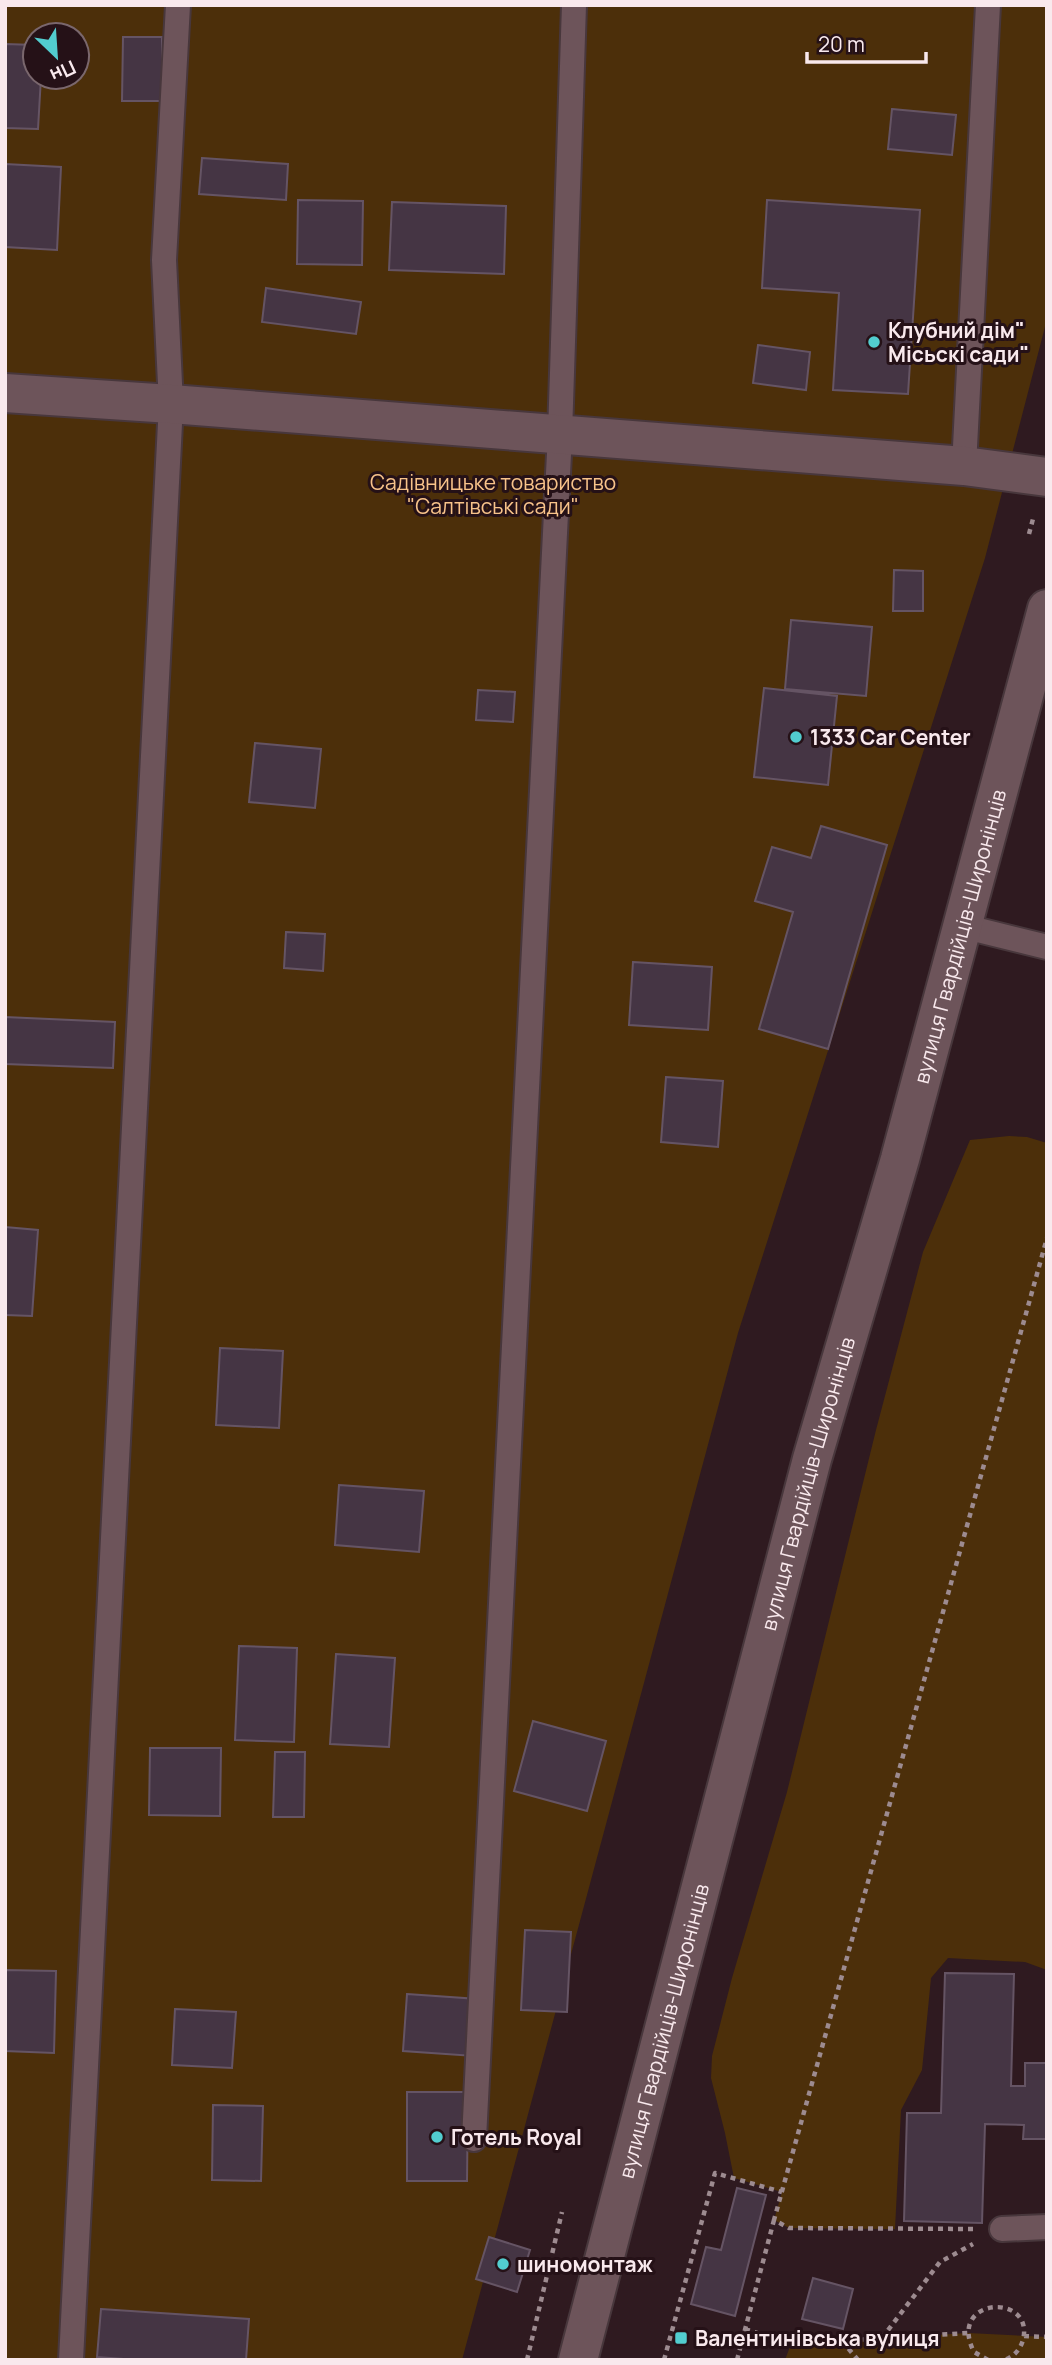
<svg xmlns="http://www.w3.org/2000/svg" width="1052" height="2365" font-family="Manrope,sans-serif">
  <rect width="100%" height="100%" fill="#2f1a20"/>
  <path fill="#4c2f0a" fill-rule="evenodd" d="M5,5H1047V319L985,558L738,1333L462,2360H5ZM35,35H77V77H35Z
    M1009,1136L1027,1137L1047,1143V1970L1025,1962L948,1958L931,1978L922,2070L901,2110L895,2229L789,2228L774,2220L782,2192L734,2178L725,2133L711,2078L712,2056L732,1978L787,1792L876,1430L923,1252L970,1140Z
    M968,2333L1047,2337V2360H785L791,2344Z"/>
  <path fill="#453544" stroke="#655464" stroke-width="2" d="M123,37H162V101H122Z
    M5,44L35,45V77H41L38,129L5,128Z
    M892,109L956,115L952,155L888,149Z
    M202,158L288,164L286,200L199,194Z
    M5,164L61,167L57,250L5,247Z
    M298,200L363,201L362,265L297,264Z
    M767,200L920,210L908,394L833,390L839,293L762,288Z
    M392,202L506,206L504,274L389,270Z
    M266,288L361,302L356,334L262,322Z
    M758,345L810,352L806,390L753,383Z
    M894,570L923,571V611H893Z
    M791,620L872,627L866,696L785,689Z
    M764,688L837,696L828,785L754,777Z
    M478,690L515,692L513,722L476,720Z
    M255,743L321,749L315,808L249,802Z
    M821,826L887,845L828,1049L759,1029L793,912L755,901L772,847L811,858Z
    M286,932L325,934L323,971L284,968Z
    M633,962L712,967L708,1030L629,1025Z
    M5,1017L115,1022L113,1068L5,1064Z
    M666,1077L723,1081L718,1147L661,1142Z
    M5,1227L38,1230L32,1316L5,1315Z
    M220,1348L283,1351L279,1428L216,1425Z
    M339,1485L424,1491L419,1552L335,1545Z
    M239,1646L297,1648L294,1742L235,1740Z
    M336,1654L395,1658L389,1747L330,1744Z
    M533,1721L606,1741L587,1811L514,1791Z
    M150,1748H221L220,1816L149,1815Z
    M275,1752H305L304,1817H273Z
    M525,1930L571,1932L567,2012L521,2010Z
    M5,1970L56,1971L54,2053L5,2051Z
    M945,1973L1014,1974L1011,2086H1025V2063H1047V2139H1023L1024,2125L985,2124L982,2223L904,2221L907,2113H941Z
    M407,1994L478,1999L474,2056L403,2051Z
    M175,2009L236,2012L232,2068L172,2065Z
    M407,2092H468L467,2181H407Z
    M213,2105L263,2106L261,2181L212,2180Z
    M737,2188L766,2195L735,2316L691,2304L706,2247L721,2250Z
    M489,2237L530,2250L517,2292L476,2279Z
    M813,2278L853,2289L843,2329L802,2319Z
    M101,2309L249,2319L246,2360H137L97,2357Z"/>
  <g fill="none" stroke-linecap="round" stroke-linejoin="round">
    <defs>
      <path id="lane" d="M964,466L988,5
        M962,926L1047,947
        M474,2139L560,434L574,5
        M1002,2229L1047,2227
        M71,2360L171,404L164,260L178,5"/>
      <path id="street" d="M5,393L171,404L964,466L1047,477"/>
      <g id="secondary">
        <path id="s1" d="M578,2360L812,1459L900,1159L1047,609"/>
      </g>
    </defs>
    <use href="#lane" stroke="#48373c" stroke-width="28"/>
    <use href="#street" stroke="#48373c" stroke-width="42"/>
    <use href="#secondary" stroke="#48373c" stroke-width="42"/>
    <path stroke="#9d8b90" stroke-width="4.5" stroke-dasharray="5 5" stroke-linecap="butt" d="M1029,534L1034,515
      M973,2229L789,2228L774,2220L1047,1238
      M745,2329L791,2344L968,2333
      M1024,2336L1047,2337
      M882,2338L940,2262L973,2244
      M842,2341L858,2360
      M527,2360L562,2212
      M664,2360L715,2173L782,2192
      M737,2360L774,2220
      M988,2360L974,2352C946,2297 1035,2292 1023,2340C1020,2350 1014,2356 1005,2360"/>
    <use href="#lane" stroke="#6d545a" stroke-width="24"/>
    <use href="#street" stroke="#6d545a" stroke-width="38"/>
    <use href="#secondary" stroke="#6d545a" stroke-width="38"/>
  </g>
  <g fill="#52cdcf" stroke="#251117" stroke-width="2.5">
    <circle cx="874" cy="342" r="7"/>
    <circle cx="796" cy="737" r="7"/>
    <circle cx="437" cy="2137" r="7"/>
    <circle cx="503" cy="2264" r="7"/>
    <rect x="674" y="2331" width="14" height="14" rx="3.5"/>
  </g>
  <g text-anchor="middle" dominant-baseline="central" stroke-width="6" stroke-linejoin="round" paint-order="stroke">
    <g font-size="21" font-weight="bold" fill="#f9e9ed" stroke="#251117" text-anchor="start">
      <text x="888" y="330">Клубний дім"<tspan x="888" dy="24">Місьскі сади"</tspan></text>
      <text x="810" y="737">1333 Car Center</text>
      <text x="451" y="2137">Готель Royal</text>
      <text x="517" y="2264">шиномонтаж</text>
      <text x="695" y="2338">Валентинівська вулиця</text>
    </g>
    <g font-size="21" fill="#f8c38a" stroke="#251117">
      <text x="493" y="482">Садівницьке товариство<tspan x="493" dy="24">"Салтівські сади"</tspan></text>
    </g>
    <g font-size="21" fill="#f9e9ed" stroke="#251117">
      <text stroke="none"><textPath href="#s1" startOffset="1474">вулиця Гвардійців-Широнінців</textPath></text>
      <text stroke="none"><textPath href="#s1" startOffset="906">вулиця Гвардійців-Широнінців</textPath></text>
      <text stroke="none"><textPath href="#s1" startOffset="340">вулиця Гвардійців-Широнінців</textPath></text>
    </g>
  </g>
  <rect width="1052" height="2365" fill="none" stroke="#f9e9ed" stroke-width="14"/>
  <g transform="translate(56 56) rotate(155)"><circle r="33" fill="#251117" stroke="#7a676d" stroke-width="2"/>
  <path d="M0-5L12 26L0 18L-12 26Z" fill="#52cdcf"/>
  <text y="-10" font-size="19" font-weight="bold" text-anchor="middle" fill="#f9e9ed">Пн</text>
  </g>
  <path d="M807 52v10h119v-10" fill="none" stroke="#f9e9ed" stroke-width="3.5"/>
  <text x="818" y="52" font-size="21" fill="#f9e9ed" stroke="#251117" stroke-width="5" paint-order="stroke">20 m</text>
</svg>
